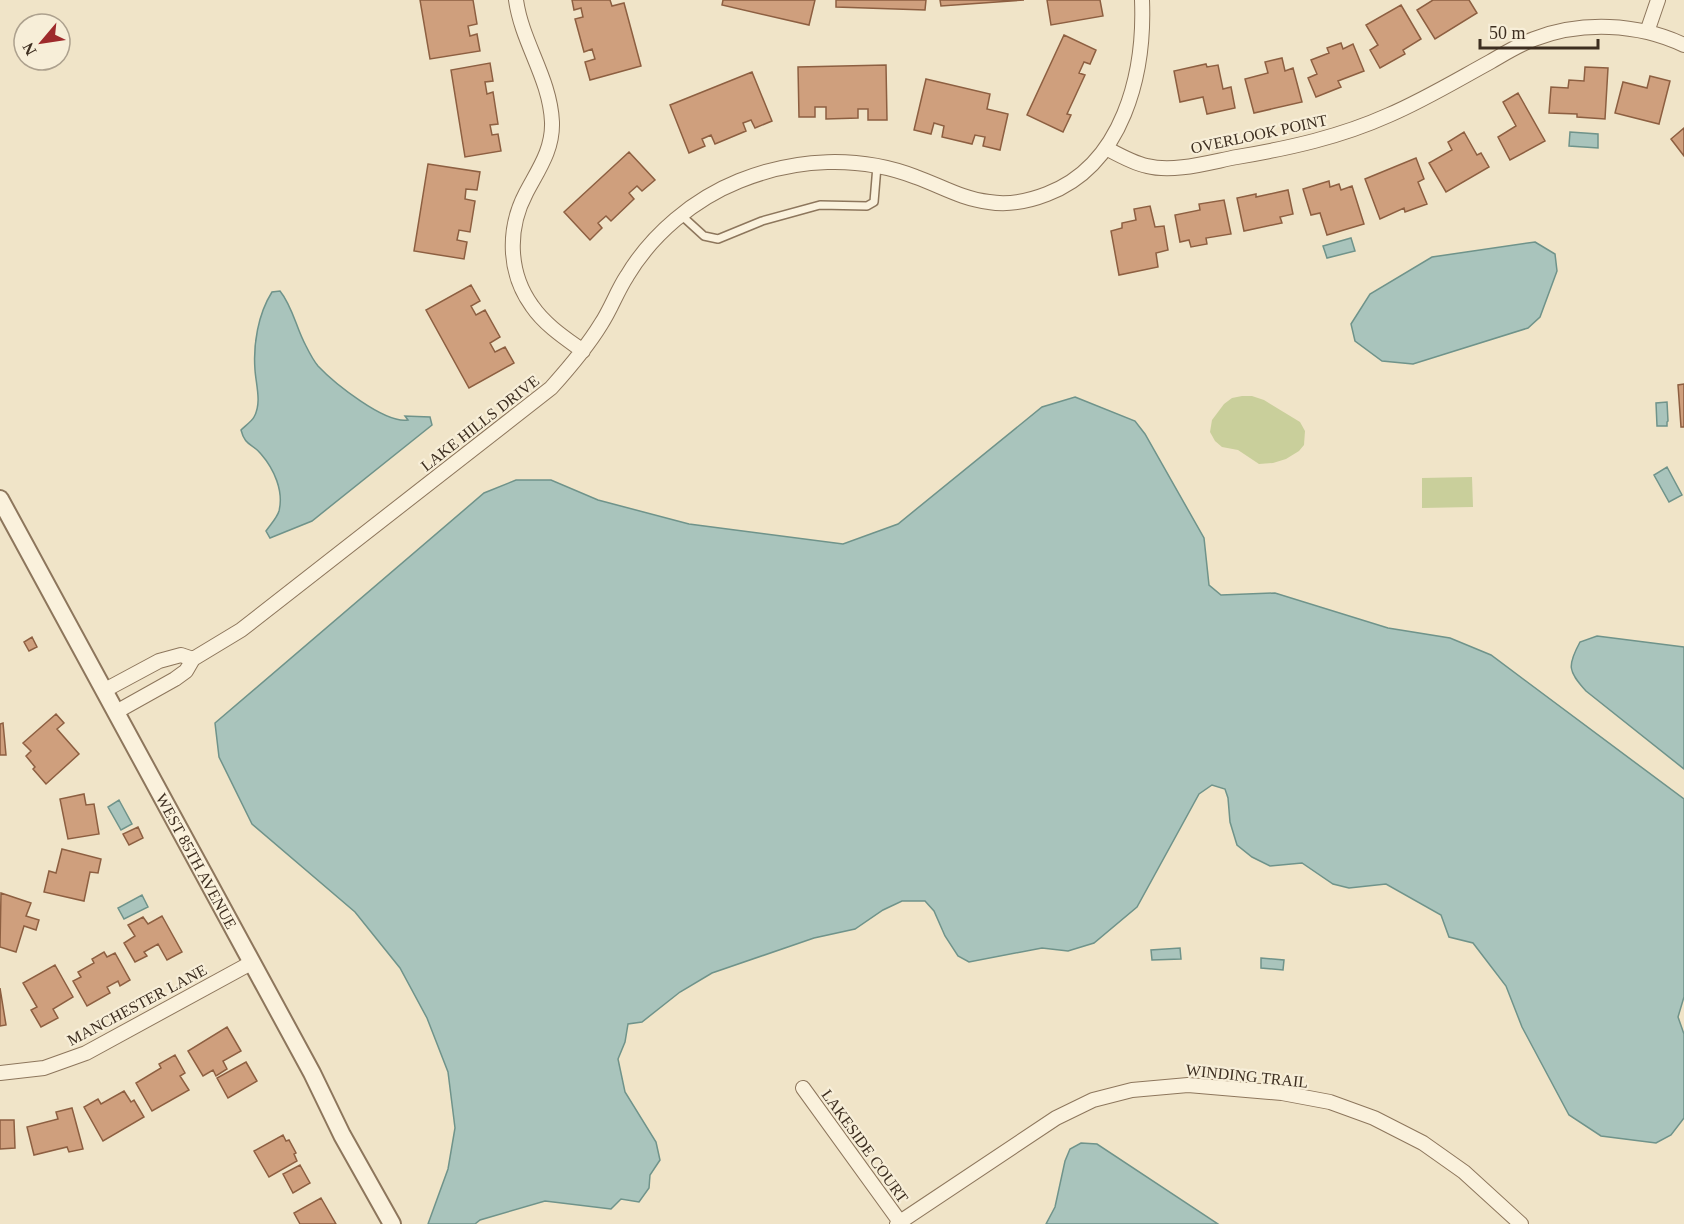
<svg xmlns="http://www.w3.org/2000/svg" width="1684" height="1224" font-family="Georgia,serif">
  <rect width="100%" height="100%" fill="#f0e4c8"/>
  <path fill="#c9cf9b" d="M1242,396H1252L1264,400L1300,422L1305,431L1304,445L1299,451L1286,459L1273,463L1259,464L1238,450L1222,447L1215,441L1210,432L1212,420L1224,404L1232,398Z
    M1472,477L1473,507L1422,508V478Z"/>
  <path fill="#a9c4bc" stroke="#6f938a" stroke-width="1.5" d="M1570,132L1598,134V148L1569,146Z
    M1351,238L1355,251L1327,258L1323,246Z
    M1535,242L1555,254L1557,271L1540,317L1528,328L1413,364L1382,361L1355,341L1351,324L1370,294L1432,257Z
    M280,291C293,307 296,328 306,346C309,352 313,360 318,366C334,383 385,424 408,420L405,416L430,417L432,425L312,521L270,538L266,531C270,525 277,518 279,511C284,491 274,469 261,454C252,443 245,446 241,430C245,426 252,421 254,417C262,403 256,385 255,370C253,345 258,314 272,292Z
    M1075,397L1135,421L1145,434L1204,538L1209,585L1221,595L1275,593L1388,628L1450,638L1491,655L1684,799V997L1678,1017L1684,1034V1118L1671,1135L1656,1143L1601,1136L1569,1115L1522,1027L1506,986L1473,943L1449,937L1441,915L1386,884L1349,888L1333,884L1302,863L1270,866L1252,857L1237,845L1230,822L1228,798L1225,789L1212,785L1199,794L1137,907L1094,943L1068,951L1042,948L969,962L958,956L945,936L934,911L925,901H902L883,910L855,929L814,938L712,973L680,992L642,1022L628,1024L625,1042L618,1059L625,1092L656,1142L660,1160L650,1175L649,1188L639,1202L621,1199L611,1209L545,1201L480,1220L475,1224H428L448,1169L455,1128L448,1072L427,1018L400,968L355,912L252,824L219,757L215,723L484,493L516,480H551L598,500L689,524L843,544L898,524L1042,407Z
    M1667,402L1668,421L1667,422V426H1657L1656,403Z
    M1667,467L1682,495L1669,502L1654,475Z
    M1597,636L1684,647V769L1586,691C1568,671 1567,666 1580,642Z
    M119,800L132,824L121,830L108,807Z
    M142,895L148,907L124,919L118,908Z
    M1180,948L1181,959L1152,960L1151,950Z
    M1261,958L1284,960L1283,970L1261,968Z
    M1081,1143L1097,1144L1218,1224H1046L1055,1207L1065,1161L1070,1149Z"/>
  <path fill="#cf9f7d" stroke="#8d5f41" stroke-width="1.5" d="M420,0H473L477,24L468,26L470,36L477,34L480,51L430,59Z
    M572,0H610L612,6L624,3L641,66L590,80L585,62L595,59L592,49L584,52L575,19L583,17L581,8L574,10Z
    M723,0H815L809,25L722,5Z
    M836,0H926L925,10L836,7Z
    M940,0H1024L941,6Z
    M1047,0H1100L1103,16L1051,25Z
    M1433,0H1469L1477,13L1435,39L1417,10Z
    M1401,5L1421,39L1403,50L1405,54L1380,68L1370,50L1378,45L1366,25Z
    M1064,35L1096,50L1090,64L1084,62L1079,73L1085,75L1067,114L1071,115L1063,132L1027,115Z
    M1341,43L1343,49L1353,44L1364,71L1338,81L1341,87L1316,97L1308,78L1317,74L1311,60L1329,53L1327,48Z
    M1282,58L1285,71L1293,68L1302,102L1254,113L1245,79L1268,73L1265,62Z
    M490,63L493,81L485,82L487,94L493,92L498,124L490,125L492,135L498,134L501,151L465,157L451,70Z
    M1206,64L1207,67L1218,65L1223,89L1231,87L1235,108L1207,114L1203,97L1180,102L1174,71Z
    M886,65L887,120H868V109H858V118L826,119V107H815V117H799L798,67Z
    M1585,67L1608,68L1605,119L1577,117V114L1549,113L1551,87L1568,88L1569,80L1584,81Z
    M752,72L772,121L755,128L751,120L743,123L746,131L715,144L711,135L702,139L705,146L689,153L670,105Z
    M1650,76L1670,81L1659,124L1615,113L1623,82L1647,88Z
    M926,79L990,94L987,109L1008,114L1000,150L983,146L985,137L975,135L972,144L942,137L944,126L934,123L931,134L914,130Z
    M1518,93L1545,141L1510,160L1498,137L1516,126L1503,102Z
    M1684,128V156L1671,139Z
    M1464,132L1477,155L1481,153L1489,167L1446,192L1429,163L1452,150L1448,142Z
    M629,152L655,180L642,191L637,186L629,193L634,199L611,221L606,216L598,223L602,228L590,240L564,212Z
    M1416,158L1424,179L1418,182L1427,204L1405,212L1404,208L1380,219L1365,179Z
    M428,164L480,172L477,190L466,189L465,199L475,201L470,232L459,230L457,240L467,242L464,259L414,251Z
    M1329,181L1330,187L1339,184L1341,190L1352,186L1364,224L1327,235L1320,213L1311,215L1303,189Z
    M1288,190L1293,214L1280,217L1282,223L1244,231L1237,198L1256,194V197Z
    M1224,200L1231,234L1206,238L1207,244L1191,247L1189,240L1180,242L1175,215L1200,210L1199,204Z
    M1150,206L1155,227L1164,226L1168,250L1156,253L1158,267L1119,275L1111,231L1122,228V223L1136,220L1134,209Z
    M471,285L480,301L471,306L476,315L485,310L500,337L490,343L495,352L505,347L514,363L469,388L426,310Z
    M1684,384V427H1681L1678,385Z
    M32,637L37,647L29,651L24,642Z
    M56,714L64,723L57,729L79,754L46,784L33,769L35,767L26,756L31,751L23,743Z
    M3,723L6,755H0V724Z
    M84,794L86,805L94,804L99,834L68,839L60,799Z
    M138,827L143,838L129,845L123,834Z
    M62,849L101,859L98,873L90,872L84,901L44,892L49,871L56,873Z
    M1,893L31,903L26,916L39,920L36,930L24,926L16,952L0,947Z
    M162,916L182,952L167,960L158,944L144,952L147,956L135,962L124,943L135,936L128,925L143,917L148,924Z
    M104,952L107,957L115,953L130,980L120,986L118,981L107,987L110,993L87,1006L73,981L81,977L78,972L94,963L92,959Z
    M55,965L73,997L53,1009L58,1018L41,1027L31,1010L37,1007L23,983Z
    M0,988L6,1025L0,1026Z
    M227,1027L241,1051L223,1061L227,1069L216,1076L213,1070L203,1076L188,1051Z
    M175,1055L185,1073L180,1076L189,1090L152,1111L136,1083L161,1068L159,1064Z
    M246,1062L257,1081L228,1098L217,1078Z
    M124,1091L131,1102L134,1100L144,1117L103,1141L84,1107L98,1099L101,1104Z
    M72,1108L83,1149L69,1152L67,1147L34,1155L27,1127L58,1119L56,1112Z
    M0,1120H14L15,1148L0,1149Z
    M283,1135L286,1141L289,1140L296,1153L294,1154L297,1161L269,1177L254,1151Z
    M300,1165L310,1183L293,1193L283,1174Z
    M321,1198L336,1224H300L294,1213Z"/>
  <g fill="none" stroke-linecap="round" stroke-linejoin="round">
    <defs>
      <path id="service" d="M681,215L704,236L718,239L762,221L820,205L867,206L874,202L877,166"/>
      <path id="minor" d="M516,0C522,43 550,78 552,122C553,150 538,170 526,193C507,229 508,273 532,306C545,325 565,338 583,351
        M1647,32L1658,0
        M1106,148C1119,155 1133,163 1147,166C1174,173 1210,162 1237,157C1290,148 1340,137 1389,115C1424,100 1457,80 1490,62C1504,54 1518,45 1534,39C1581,21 1638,23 1684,45
        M105,690L159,661L181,655L193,659
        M116,712L175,679L186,671L193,659L241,630L551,388C569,368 587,347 601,324C611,309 617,291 627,276C652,234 694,199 739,181C796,158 859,155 916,177C941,186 962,199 989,202C1007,205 1029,201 1047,194C1123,165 1145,74 1142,0
        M0,1073L44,1068L86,1053L251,963
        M803,1088L900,1222
        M897,1224L1056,1118L1093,1100L1132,1090L1188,1085L1282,1093L1330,1102L1374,1118L1423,1143L1464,1172L1521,1224"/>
      <g id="tertiary">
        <path id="s1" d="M0,499L312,1073L342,1135L392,1224"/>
      </g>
    </defs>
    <use href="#service" stroke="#8d765c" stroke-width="10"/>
    <use href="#minor" stroke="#8d765c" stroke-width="16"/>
    <use href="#tertiary" stroke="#8d765c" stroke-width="20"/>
    <use href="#service" stroke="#faf1dc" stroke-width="7"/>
    <use href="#minor" stroke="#faf1dc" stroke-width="14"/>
    <use href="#tertiary" stroke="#faf1dc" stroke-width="16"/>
  </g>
  <g text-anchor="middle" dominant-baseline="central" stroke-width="4.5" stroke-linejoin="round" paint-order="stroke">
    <g font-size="16" fill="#3d2e20" stroke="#f7eed8">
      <text transform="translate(1259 134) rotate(-12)">OVERLOOK POINT</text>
      <text transform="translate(480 423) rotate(-38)">LAKE HILLS DRIVE</text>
      <text stroke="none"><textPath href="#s1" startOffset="412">WEST 85TH AVENUE</textPath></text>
      <text transform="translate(137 1005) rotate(-28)">MANCHESTER LANE</text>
      <text transform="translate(1247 1076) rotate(6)">WINDING TRAIL</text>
      <text transform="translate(865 1146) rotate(54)">LAKESIDE COURT</text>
    </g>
  </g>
  <g transform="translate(42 42) rotate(241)"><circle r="28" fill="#f7eed8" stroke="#ada18e" stroke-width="1.5"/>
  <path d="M0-4.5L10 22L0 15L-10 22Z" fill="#9e2a2b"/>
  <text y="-9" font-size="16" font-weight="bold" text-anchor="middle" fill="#3d2e20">N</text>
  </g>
  <path d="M1480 39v9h118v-9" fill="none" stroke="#3d2e20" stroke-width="3"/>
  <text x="1489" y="39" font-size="18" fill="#3d2e20" stroke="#f7eed8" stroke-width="4.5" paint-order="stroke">50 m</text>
</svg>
